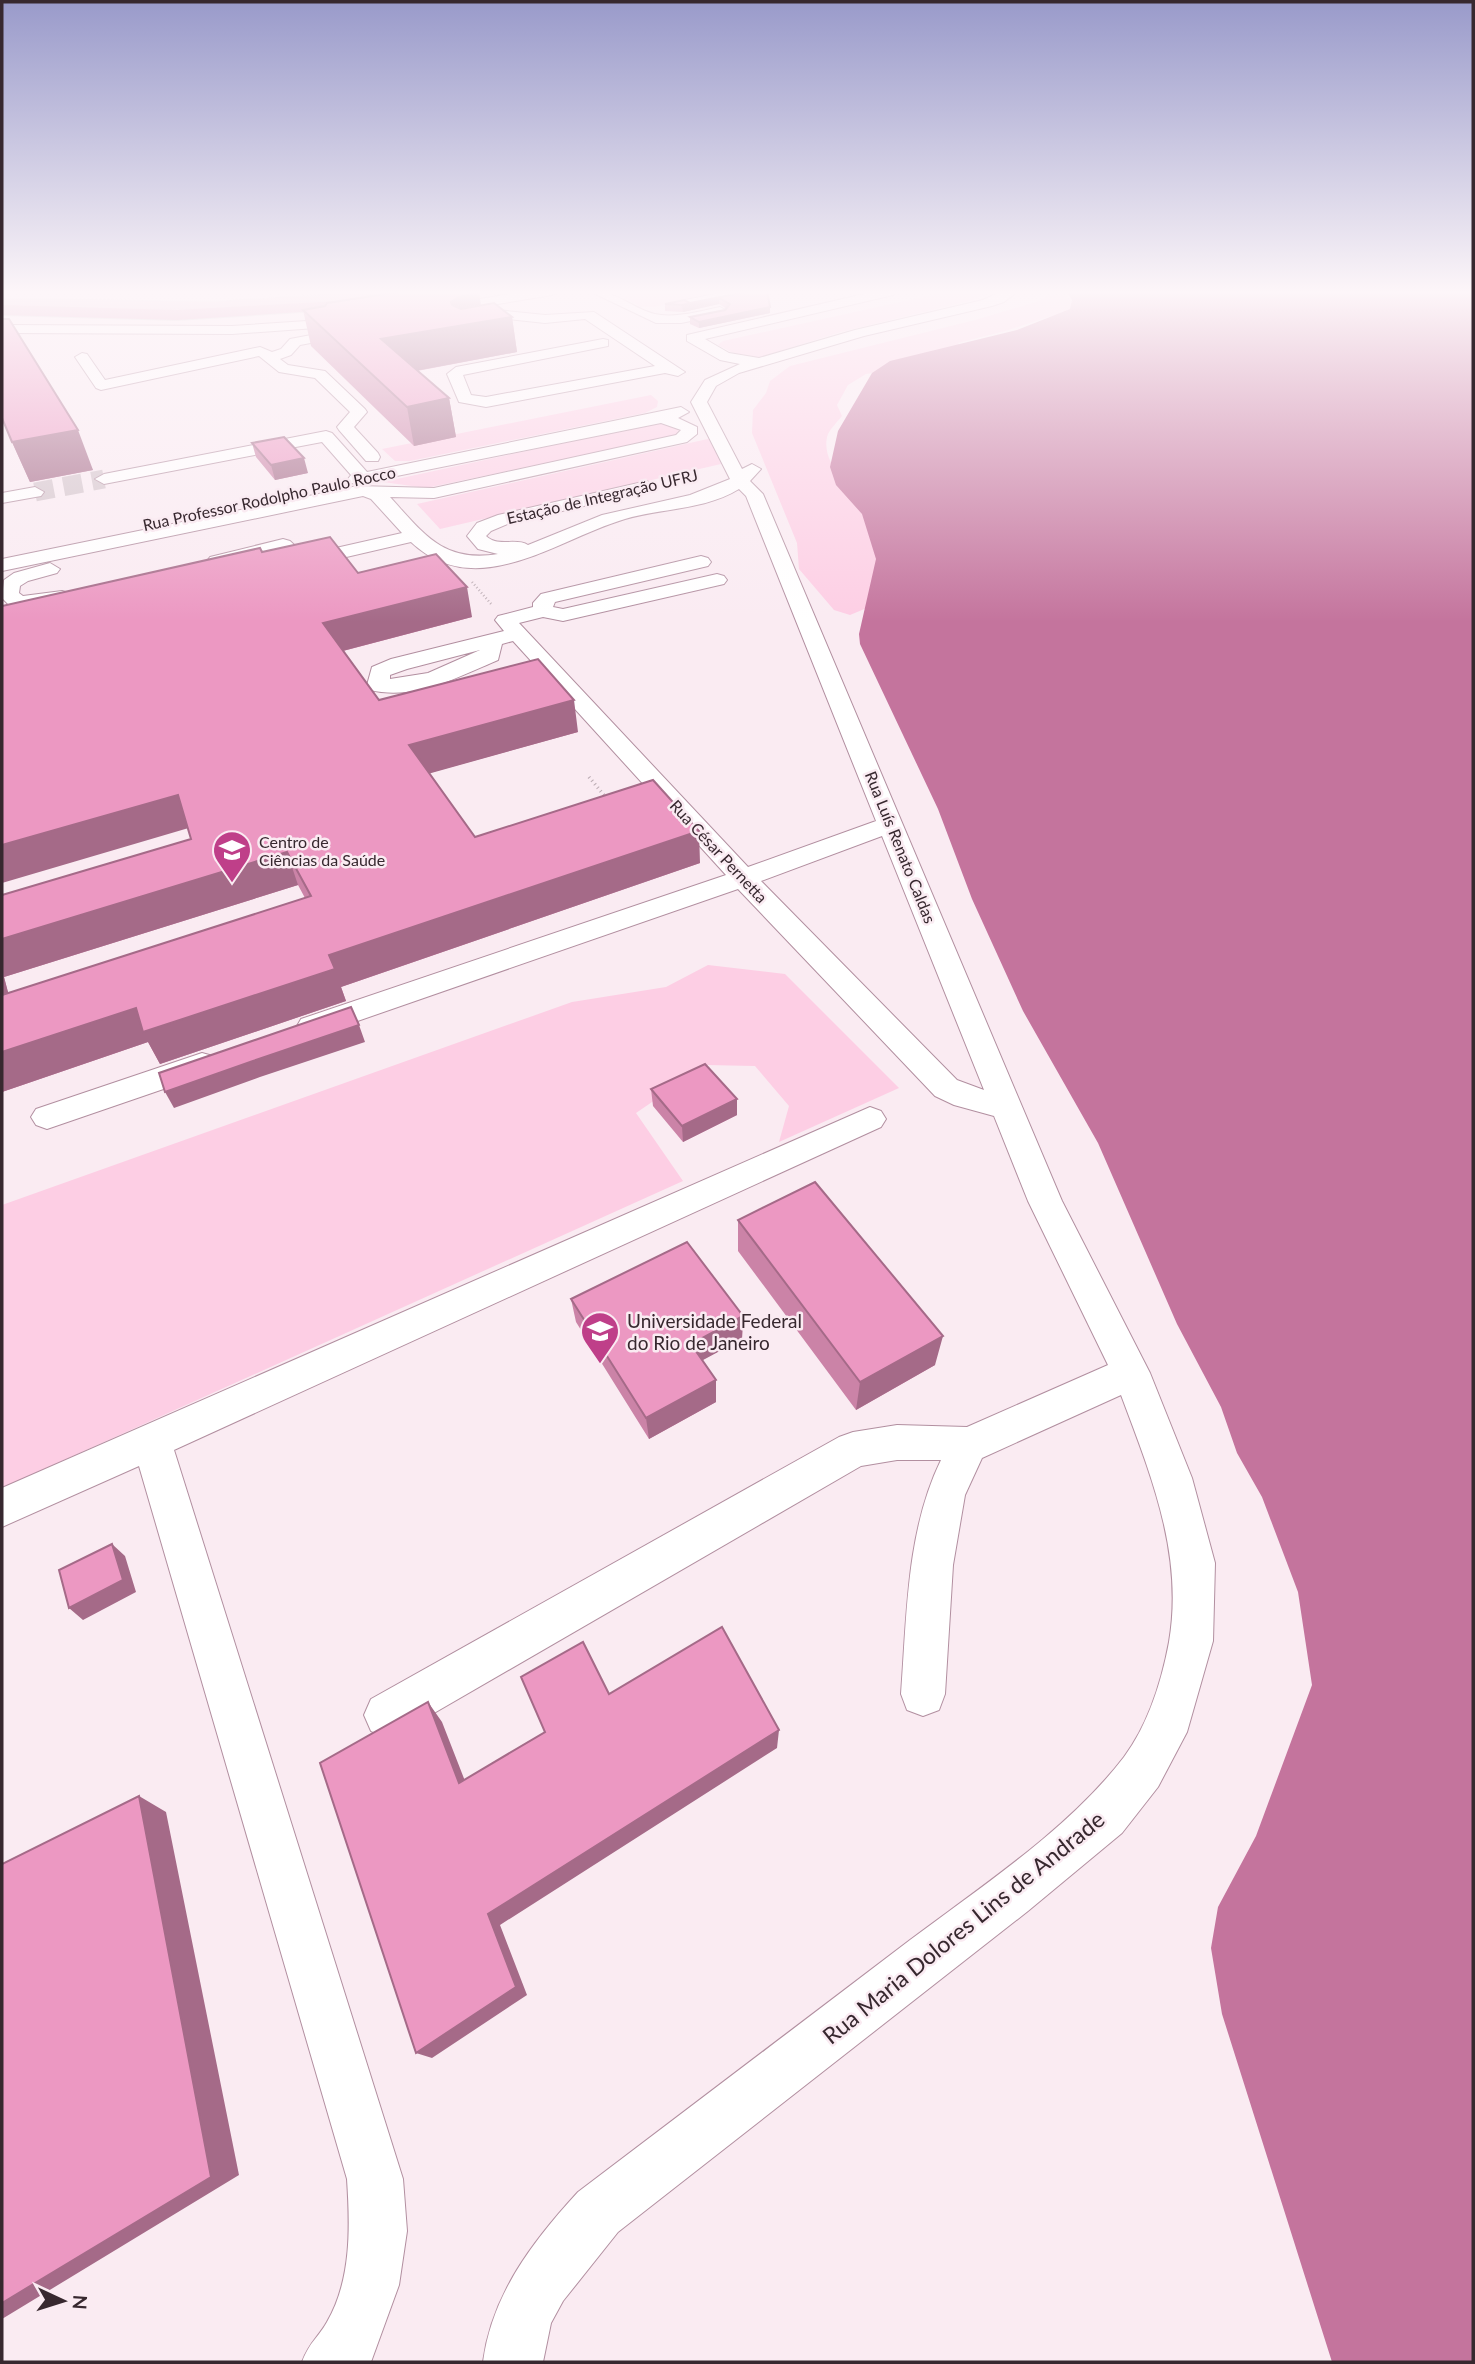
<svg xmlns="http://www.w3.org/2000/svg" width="1475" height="2364" font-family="Lato,sans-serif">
  <rect width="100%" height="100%" fill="#faebf2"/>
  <path fill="#fdcee4" d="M630,291H737L653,307H641L624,297Z
    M950,291H995L973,300L841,332L754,359H744L718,345L723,341Z
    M1050,295H1063L1079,307L1005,331L958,343L966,351L925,365L866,374L848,385L837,405L842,416C838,421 831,428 828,434C817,464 861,501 880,521L874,605L850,615L834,610L799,569L797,543L752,433L753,410L766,393L770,381L790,366L975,320L1036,302Z
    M651,395L658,401L657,407L645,413L410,461H395L382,449Z
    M656,423L670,424L679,428L676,436L426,488L383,482Z
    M712,438L721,464L440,529L417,504Z
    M708,965L785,974L899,1088L779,1142L789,1106L755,1066L706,1065L636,1113L683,1181L2,1488V1205L572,1002L666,987Z"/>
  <path fill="#c4749d" d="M1067,291H1473V2362H1332L1222,2014L1211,1948L1218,1907L1256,1836L1312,1685L1298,1592L1262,1497L1237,1453L1221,1407L1177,1324L1098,1143L1023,1011L972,899L938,809L860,644L859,634L876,559L862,514L836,485L830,467L838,431L872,373L890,361L1017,330L1070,309L1072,300Z"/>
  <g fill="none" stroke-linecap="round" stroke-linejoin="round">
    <path stroke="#d3c4cb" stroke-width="19" stroke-dasharray="19 10" stroke-linecap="butt" d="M35,492L104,479"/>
    <defs>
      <path id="minor" d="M529,291H559L552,295L437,314L430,310L437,306Z
        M589,291C619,290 635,312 661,315C680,317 701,311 720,307L727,311L725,314L681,323H656Z
        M731,291H756L749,295L690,307L683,303L685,300Z
        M877,291H900L893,295L705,339L729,353L759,358L855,330L983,300L1002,291H1018L1004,302L992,306L864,336L739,373L716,386L707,402L742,469L752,464L761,469L750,481L763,494L1062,1201L1150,1373L1192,1478L1215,1563L1213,1641L1187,1732L1158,1787L1122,1833L1028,1911L618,2232L563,2301L551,2323L543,2362H483C492,2294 533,2241 578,2192C689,2108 800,2024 910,1940C982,1886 1070,1828 1124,1757C1148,1725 1162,1680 1169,1642C1184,1555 1151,1475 1121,1395L982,1458L965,1495L953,1565L945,1694L939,1710L923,1716L907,1710L901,1694C907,1616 906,1532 941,1460H897L861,1466L403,1731L387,1738L371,1731L364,1715L371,1699L839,1437L853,1432L897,1425L967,1427L1108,1365L1028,1201L994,1116L954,1105L935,1096L738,889L323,1033L312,1036L301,1033L297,1026L301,1019L726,875L513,641L502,644L498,660C458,677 414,701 370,690L367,685L372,667L391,659L504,631L495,620L498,616L533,607V603L541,594L701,556L708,558L711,562L708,566L555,602L553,607L563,609L717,574L724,576L727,580L724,584L563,621L543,617L519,623L748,867L876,821L746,496L739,489C705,510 662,508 625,519C557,539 477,604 411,542L299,568L292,566L279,552L217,567L207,561L210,557L283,539L290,541L305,555L402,533L371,499L363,496L2,571V559L357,486L434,488L676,435L681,430L661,423L357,484L351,483L348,479L351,475L322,442L104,484L95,479L104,474L326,431L332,433L367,472L681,407L689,412L678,418L697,427V434L687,442L434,498L390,497C424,534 443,563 498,554L478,549L467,536L477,523L498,515L647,481L656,486L653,490L510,523L491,531L486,536C499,548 515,537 528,545L602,515L690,495L730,479L691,402L705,380L740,364L720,360L687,341V335ZM480,650L428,673L390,679V675L407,669ZM882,836L984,1090L957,1080L761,881Z
        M487,309L545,315L594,312L685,372L678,376L665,373L486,407L459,402L447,374L456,367L603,339L608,340V346L463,375L471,395L486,397L655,366L585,319L545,323L482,316L480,313Z
        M352,318L357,319V325L232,334L2,333V325L232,326Z
        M327,332L332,333V339L300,345L291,355L280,359L288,365L325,371L365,409L367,412L354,427L378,453L380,457L378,461H366L339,430L337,427L350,412L315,378L279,372L259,356L101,390L96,388L75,357L82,353L87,354L105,380L260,347L272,352L281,349L290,339Z
        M35,487L44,492L41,496L2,503V493Z
        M50,563L60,569L57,573L28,581L20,586L19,593L23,596L62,591L69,593L72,597L69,601L18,609L11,607L2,598L4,580L14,573Z
        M202,1053L213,1056L217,1064L213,1072L47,1129L36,1125L31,1117L36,1109Z
        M870,1107L881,1111L886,1119L881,1127L174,1450L403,2179L407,2231L399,2285L371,2362H302C310,2341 318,2338 327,2322C352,2279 350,2225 347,2179L139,1466L2,1527V1488Z"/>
      <path id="major" d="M387,291H433L425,296C284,312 143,316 2,309V299L214,302Z"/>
      <path id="highway" d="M356,300L362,302L364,305L362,308L177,320L2,315V305L177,310Z"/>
    </defs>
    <use href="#minor" stroke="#b28fa0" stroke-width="2"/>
    <use href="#major" stroke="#cfcbcd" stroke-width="2"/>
    <use href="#highway" stroke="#cfcbcd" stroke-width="2"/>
    <path stroke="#bcadb4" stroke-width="2.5" stroke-dasharray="1 2.5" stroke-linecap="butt" d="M472,582L492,605"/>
    <path stroke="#bcadb4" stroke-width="3.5" stroke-dasharray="1 3.5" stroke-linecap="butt" d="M589,777L607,799"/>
    <use href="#minor" fill="#fff" fill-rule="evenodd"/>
    <use href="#major" fill="#e5b6cd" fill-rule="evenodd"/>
    <use href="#highway" fill="#d385ac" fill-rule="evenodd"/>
  </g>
  <path fill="#cb83a7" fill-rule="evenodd" d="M751,291L770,307V313L699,328L690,324V317L725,310L727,309L719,304L683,312L665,311V304L690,303Z
    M479,293L481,306L512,317L517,352L417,371L449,398L456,437L414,446L311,346L303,310Z
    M2,319L93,470L30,482L2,420Z
    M252,443L308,473L275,480L256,457Z
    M262,552L358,573L472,617L343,651L379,700L578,732L429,773L475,837L700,863L341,987L346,1001L160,1064L148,1042L2,1092V895L191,839ZM298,885L305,898L8,993L4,977Z
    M651,1089L737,1115L683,1142L653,1106Z
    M738,1220L935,1365L856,1410L738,1251Z
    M571,1299L743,1316L742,1339L702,1360L716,1402L649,1439L576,1322Z"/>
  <path fill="#a56a88" d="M479,293L483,322L512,317L517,352L388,376L381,339L459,297Z
    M719,298V304L683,312L682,305Z
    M770,307V313L699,328V322Z
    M449,398L456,437L414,446L407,407Z
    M78,430L93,470L30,482L12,442Z
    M304,458L308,473L275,480L271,465Z
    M467,587L472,617L331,654L323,623Z
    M574,700L578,732L417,777L409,745Z
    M178,795L192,827L2,883V845Z
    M699,831L700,863L341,987L346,1001L160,1064L148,1042L2,1092V1052L136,1008L329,955Z
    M287,852L298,885L4,977L18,1029L2,1004V939Z
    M359,1025L365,1042L260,1077L174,1108L165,1092L253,1061Z
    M737,1099V1115L683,1142L682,1126Z
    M743,1316L742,1339L692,1366L691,1344Z
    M943,1336L935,1365L856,1410L860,1382Z
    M716,1380V1402L649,1439L646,1418Z
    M112,1544L125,1556L136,1592L83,1620L69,1608Z
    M428,1702L442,1722L472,1799L459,1783Z
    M779,1730L777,1748L500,1925L527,1995L432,2058L416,2053L488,1914Z
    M139,1796L166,1812L239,2175L2,2319V2303Z"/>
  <path fill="#ec98c2" stroke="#a56a88" stroke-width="2" d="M405,291H476L479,293L459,297L451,302L452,305L461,309L494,303L512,317L381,339L449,398L407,407L303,310L325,306L327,303Z
    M751,291H767L770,307L699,322L690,317L725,310L730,304L719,298L682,305L665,304L684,300L690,303Z
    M2,319H9L78,430L12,442L2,418Z
    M284,437L304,458L271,465L252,443Z
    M330,537L358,573L436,554L467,587L323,623L379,700L538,659L574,700L409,745L475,837L653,780L699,831L329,955L335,969L143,1032L136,1008L2,1052V995L311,896L287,852L2,939V895L191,839L178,795L2,845V606L260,548L262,552Z
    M351,1007L359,1025L253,1061L165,1092L159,1073Z
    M705,1064L737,1099L682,1126L651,1089Z
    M815,1182L943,1336L860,1382L738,1220Z
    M687,1242L743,1316L691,1344L716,1380L646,1418L571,1299Z
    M112,1544L123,1580L69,1608L59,1570Z
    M722,1627L779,1730L488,1914L516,1987L416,2053L320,1763L428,1702L459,1783L545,1732L521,1677L583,1642L609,1694Z
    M139,1796L211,2177L2,2303V1864Z"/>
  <linearGradient id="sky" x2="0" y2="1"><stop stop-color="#999aca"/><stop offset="0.47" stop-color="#fdf6f9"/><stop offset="1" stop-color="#fdf6f9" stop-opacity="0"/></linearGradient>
  <rect width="1475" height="622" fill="url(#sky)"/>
  <defs>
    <symbol id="university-pin" viewBox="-11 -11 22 30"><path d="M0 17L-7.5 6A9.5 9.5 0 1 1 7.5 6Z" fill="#bf3f89" stroke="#faebf2"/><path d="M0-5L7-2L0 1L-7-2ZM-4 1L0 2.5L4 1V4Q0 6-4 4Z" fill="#fff"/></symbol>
  </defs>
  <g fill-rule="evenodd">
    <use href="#university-pin" x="210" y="828" width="44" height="60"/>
    <use href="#university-pin" x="578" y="1309" width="44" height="60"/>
  </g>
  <g text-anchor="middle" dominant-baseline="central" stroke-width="5" stroke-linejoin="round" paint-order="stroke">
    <g font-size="16" fill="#37282f" stroke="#faebf2">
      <text transform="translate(602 496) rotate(-13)">Estação de Integração UFRJ</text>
      <text transform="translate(269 498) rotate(-12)">Rua Professor Rodolpho Paulo Rocco</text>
      <text transform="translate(901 847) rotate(68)">Rua Luís Renato Caldas</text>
      <text transform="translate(719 851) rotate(47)">Rua César Pernetta</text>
    </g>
    <g font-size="16" fill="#37282f" stroke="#faebf2" text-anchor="start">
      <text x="259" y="841">Centro de<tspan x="259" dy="18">Ciências da Saúde</tspan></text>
    </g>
    <g font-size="19" fill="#37282f" stroke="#faebf2" text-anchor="start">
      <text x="627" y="1320">Universidade Federal<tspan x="627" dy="22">do Rio de Janeiro</tspan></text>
    </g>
    <g font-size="23" fill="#37282f" stroke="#faebf2">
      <text transform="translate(963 1927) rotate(-39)">Rua Maria Dolores Lins de Andrade</text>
    </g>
  </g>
  <rect width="1475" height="2364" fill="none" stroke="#37282f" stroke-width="7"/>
  <g transform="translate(63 2301) rotate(94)" stroke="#faebf2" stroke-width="5" paint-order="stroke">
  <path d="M0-5L12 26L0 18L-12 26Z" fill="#37282f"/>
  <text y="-10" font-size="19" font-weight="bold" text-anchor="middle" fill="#37282f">N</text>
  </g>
</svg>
